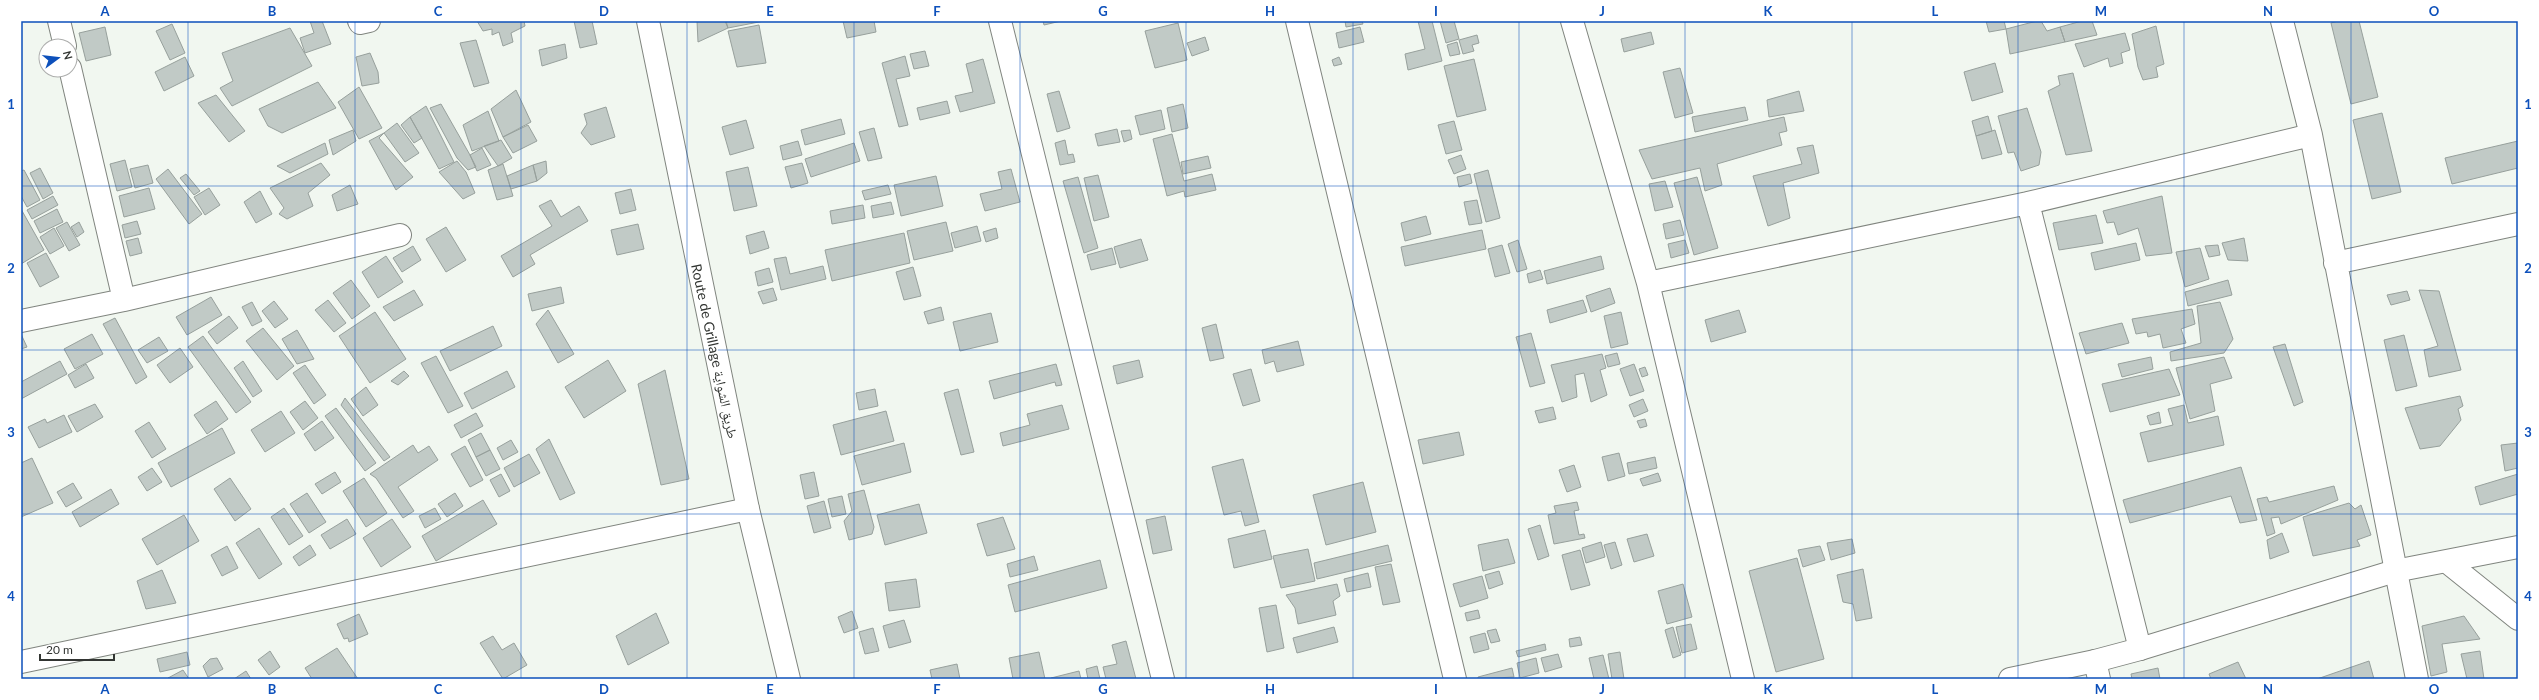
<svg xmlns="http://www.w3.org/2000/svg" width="2539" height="700" font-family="Lato,'Noto Naskh Arabic',sans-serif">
  <rect width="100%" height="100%" fill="#f1f7f0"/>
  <path fill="#c1cac6" stroke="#97a09c" d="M310,21H322L331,44L305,53L300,38L314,33Z
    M477,21H524L525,26L511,33L513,42L503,46L499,32L492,35V29L483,31Z
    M574,21H592L597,44L580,48Z
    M697,21H725L728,28L698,42Z
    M726,21H764L728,28Z
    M843,21H874L876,32L847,38Z
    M1043,21H1061L1044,25Z
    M1345,21H1362L1363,24L1346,27Z
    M1418,21H1432L1442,61L1408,70L1405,54L1425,49Z
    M1440,21H1454L1459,39L1446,43Z
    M1986,21H2004L2006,29L1989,32Z
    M2037,21H2041L2047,31L2060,27L2065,42L2010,54L2006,29Z
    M2082,21H2092L2097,35L2065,42L2060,27Z
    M2338,21H2359L2378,97L2351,104L2331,23Z
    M1178,23L1187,60L1155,68L1145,31Z
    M172,24L185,53L170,60L156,31Z
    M759,25L766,63L737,67L728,31Z
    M2156,26L2164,64L2156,67L2158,77L2143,80L2138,67L2132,34Z
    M105,27L111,55L86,61L79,33Z
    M1360,27L1364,42L1339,48L1336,33Z
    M290,28L312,66L232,106L220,88L233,81L222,53Z
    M1651,32L1654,44L1624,52L1621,39Z
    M2125,33L2130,50L2121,53L2123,63L2110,67L2108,58L2084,67L2075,44Z
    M1477,35L1479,43L1472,45L1474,51L1463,54L1459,40Z
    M1205,37L1209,50L1192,56L1187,43Z
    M476,40L489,83L474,87L460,43Z
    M1457,42L1460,54L1450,56L1447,45Z
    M565,44L567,58L542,66L539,50Z
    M925,51L929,66L914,69L910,54Z
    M370,53L378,72L379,83L362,86L356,57Z
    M905,56L910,76L896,79L908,125L899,127L882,63Z
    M185,57L194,76L164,91L155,72Z
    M1339,57L1342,64L1334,66L1332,60Z
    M983,59L995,103L960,112L955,96L973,92L966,64Z
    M1474,59L1486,110L1457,117L1444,66Z
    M1995,63L2003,92L1972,101L1964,72Z
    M1680,68L1693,113L1675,118L1663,72Z
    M2073,73L2092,151L2066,155L2048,91L2060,85L2058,76Z
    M318,82L336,108L282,133L268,126L259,109Z
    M359,87L382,128L359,139L338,102Z
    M516,90L531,122L503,137L491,109Z
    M1059,91L1070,128L1057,132L1047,94Z
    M1799,91L1804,111L1769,117L1767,100Z
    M216,95L245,131L229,142L198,103Z
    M947,101L950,113L920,120L917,108Z
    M441,104L470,155L476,167L468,170L457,158L430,108Z
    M1183,104L1188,128L1172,132L1167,108Z
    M426,106L454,162L439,169L410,117Z
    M606,107L615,137L591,145L581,133L587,124L584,114Z
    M1745,107L1748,120L1695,132L1692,117Z
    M2027,108L2041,152L2039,165L2021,171L2014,152L2008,153L1998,116Z
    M1161,110L1165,129L1140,135L1135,116Z
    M488,111L499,141L472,151L463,125Z
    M2382,113L2401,192L2372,199L2353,120Z
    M1988,116L1992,131L1976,136L1972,121Z
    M410,117L422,138L414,143L401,125Z
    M1784,117L1787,131L1779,133L1782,145L1717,164L1722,185L1705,191L1700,168L1652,179L1639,150Z
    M841,119L845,134L805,145L801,130Z
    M746,120L754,148L730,155L722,127Z
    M1454,121L1462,150L1446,154L1438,125Z
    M397,123L419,153L405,162L384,133Z
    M528,125L537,141L513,153L503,137Z
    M874,128L882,158L868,161L859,132Z
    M1117,129L1120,142L1098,146L1095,134Z
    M353,130L356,141L333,155L329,140Z
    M1130,130L1132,139L1124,142L1121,131Z
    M1995,130L2002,154L1982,159L1976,136Z
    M384,133L379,138L413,177L396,190L369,141Z
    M1172,134L1184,181L1212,174L1216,190L1185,197L1184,191L1167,196L1153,139Z
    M501,140L512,158L498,166L484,146Z
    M1065,140L1068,155L1073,154L1075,162L1060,165L1055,143Z
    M798,141L802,155L783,160L780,146Z
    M2518,141V168L2452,184L2445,158Z
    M325,143L328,154L290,173L277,166Z
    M854,143L860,161L811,177L805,159Z
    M1813,145L1819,173L1783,183L1790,218L1768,226L1753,176L1802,164L1797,148Z
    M482,148L491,165L477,171L470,155Z
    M1461,155L1466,169L1454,174L1448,160Z
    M1208,156L1211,168L1183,174L1181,162Z
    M125,160L132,187L117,191L110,164Z
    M457,161L466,172L475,193L463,199L439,172Z
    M546,161L547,173L537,181L533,165Z
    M321,163L330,175L308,193L313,206L287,219L279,214L284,208L270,188Z
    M802,163L808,183L791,188L785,167Z
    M503,164L513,196L497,200L488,170Z
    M148,165L153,183L135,188L130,169Z
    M533,165L537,181L511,189L507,176Z
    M748,167L757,206L734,211L726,172Z
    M40,168L53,193L43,199L30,173Z
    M168,169L202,214L189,224L156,179Z
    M1011,169L1020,202L985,211L980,194L1002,189L998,172Z
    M24,170L40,200L27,207L21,196V171Z
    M1488,170L1500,218L1486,222L1474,174Z
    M186,174L200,191L194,195L180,178Z
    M1470,174L1472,183L1459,187L1457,177Z
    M1098,175L1109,217L1094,221L1084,178Z
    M936,176L943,206L901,216L894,185Z
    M1078,177L1098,248L1084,253L1063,181Z
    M1697,177L1718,248L1694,255L1674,183Z
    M1665,181L1673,207L1655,211L1649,184Z
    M350,185L358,204L337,211L332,195Z
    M888,185L891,194L865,200L862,191Z
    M149,188L155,209L124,217L119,196Z
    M209,188L220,205L205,215L194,197Z
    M631,189L636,210L620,214L615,193Z
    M260,191L272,214L256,223L244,202Z
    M53,196L58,205L32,219L27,210Z
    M2162,196L2172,253L2146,256L2138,228L2118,235L2114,222L2107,223L2103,211Z
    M551,200L561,217L579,206L588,221L530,255L535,264L513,277L501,256L552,226L539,206Z
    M1477,200L1482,223L1469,225L1464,202Z
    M891,202L894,214L873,218L871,206Z
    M863,205L865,218L832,224L830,211Z
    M21,209L44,250L21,264Z
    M57,209L63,222L40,233L34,221Z
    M2096,215L2103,243L2059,250L2053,223Z
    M1426,216L1431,234L1405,241L1401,223Z
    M1680,220L1684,235L1666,239L1663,224Z
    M137,221L141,234L125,238L122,225Z
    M67,222L80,245L69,251L56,228Z
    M79,222L84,232L77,237L71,227Z
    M946,222L953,251L914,260L907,231Z
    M638,224L644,249L617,255L611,230Z
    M977,226L981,241L955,248L951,233Z
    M446,227L466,260L446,272L426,239Z
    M54,228L64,246L50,254L40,237Z
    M996,228L998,238L986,242L983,232Z
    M1482,230L1486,249L1405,266L1401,247Z
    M764,231L769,248L750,254L746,236Z
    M904,233L910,263L832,281L825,250Z
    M138,238L142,253L130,256L126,241Z
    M2244,238L2248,261L2228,260L2222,243Z
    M1141,239L1148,260L1120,268L1114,247Z
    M1518,240L1527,269L1517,272L1508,244Z
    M1685,240L1689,253L1671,258L1668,244Z
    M2136,243L2140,260L2095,270L2091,253Z
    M1502,245L1510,273L1495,277L1488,249Z
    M2218,245L2220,255L2209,257L2205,246Z
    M413,246L421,260L402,272L393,258Z
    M1112,248L1116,264L1091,270L1087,255Z
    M2200,248L2209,279L2185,287L2176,252Z
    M46,253L59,277L40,287L27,263Z
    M386,256L403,282L378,298L362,272Z
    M1601,256L1604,269L1547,284L1544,271Z
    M786,257L790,274L823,266L826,279L781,290L774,259Z
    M913,267L921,296L904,300L896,272Z
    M769,268L773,282L758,286L755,272Z
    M1540,270L1543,279L1529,283L1527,274Z
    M351,280L370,306L352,319L333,293Z
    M2228,280L2232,295L2188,306L2185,292Z
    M561,287L564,303L532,311L528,294Z
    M773,288L777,300L763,304L758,292Z
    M1610,288L1615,303L1591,312L1586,296Z
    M414,290L423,305L394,321L383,307Z
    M2419,290L2439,291L2461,370L2429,377L2424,350L2438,346Z
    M2407,291L2410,300L2391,305L2387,295Z
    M211,297L222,315L187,335L176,317Z
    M328,300L346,323L334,332L315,310Z
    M1583,300L1587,312L1550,323L1547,310Z
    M274,301L288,319L275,328L262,311Z
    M252,302L262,321L252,326L242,307Z
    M2220,302L2233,339L2224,353L2171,361L2170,352L2201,343L2197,306Z
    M941,307L944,320L928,324L924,312Z
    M2192,309L2195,324L2181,329L2186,343L2163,348L2160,334L2148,337L2147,332L2136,334L2132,319Z
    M548,310L574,354L558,363L536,324Z
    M1739,310L1746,332L1711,342L1705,320Z
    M375,312L406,359L370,383L339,336Z
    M1621,312L1628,344L1611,348L1604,316Z
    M991,313L998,342L960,351L953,322Z
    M229,316L238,328L217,344L208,332Z
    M115,318L147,377L136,384L103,324Z
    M2122,323L2129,343L2086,354L2079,333Z
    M1216,324L1224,358L1210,361L1202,328Z
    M493,326L502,346L450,371L440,351Z
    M263,328L294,366L277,380L246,341Z
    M297,330L314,359L297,364L282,339Z
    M1531,333L1545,383L1530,387L1516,337Z
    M21,334L27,347L21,349Z
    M92,334L103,354L75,369L64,349Z
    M2404,335L2417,386L2396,391L2384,340Z
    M203,336L251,402L236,413L188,347Z
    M159,337L168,351L147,363L138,350Z
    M1298,341L1304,365L1277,372L1274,361L1265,364L1262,350Z
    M2285,344L2303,402L2294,406L2273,347Z
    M180,348L193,367L170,383L157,365Z
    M1617,353L1620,364L1608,367L1605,356Z
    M1602,354L1606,368L1600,370L1607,395L1591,402L1584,373L1575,375L1577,397L1562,402L1551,365Z
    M436,356L463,406L448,413L421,363Z
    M2151,357L2153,369L2122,377L2118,364Z
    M2224,357L2232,378L2210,384L2215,411L2190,419L2176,368Z
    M608,360L626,391L584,418L565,387Z
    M1139,360L1143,377L1117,384L1113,366Z
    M60,361L67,374L21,399V382Z
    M243,361L262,391L253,397L234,368Z
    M86,364L94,378L75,388L68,375Z
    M1056,364L1062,385L1056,386L1055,382L994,399L989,381Z
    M1634,364L1644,391L1630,396L1620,369Z
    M305,365L326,395L314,404L293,373Z
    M1645,367L1648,375L1642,377L1639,369Z
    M1251,369L1260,401L1243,406L1233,374Z
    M2169,369L2180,395L2110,412L2102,384Z
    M665,370L689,479L661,485L638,384Z
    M404,371L409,376L398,385L391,381Z
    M507,371L515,387L472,409L464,393Z
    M366,387L378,405L363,416L351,399Z
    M875,389L878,406L859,410L856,393Z
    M958,389L974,452L961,455L944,393Z
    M2460,396L2463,406L2458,409L2461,420L2440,446L2420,449L2405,408Z
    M345,398L390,457L384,461L341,405Z
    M1643,399L1648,411L1634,417L1629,405Z
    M216,401L228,419L207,434L194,415Z
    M305,401L318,418L303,430L290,412Z
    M95,404L103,417L77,432L68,416Z
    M1062,405L1069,429L1003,446L1000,433L1030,425L1027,414Z
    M2184,405L2188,423L2218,416L2224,445L2148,462L2140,433L2173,425L2168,409Z
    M1553,407L1556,419L1539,423L1535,411Z
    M336,408L376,463L365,471L325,416Z
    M281,411L295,433L265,452L251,430Z
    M886,411L894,441L841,455L833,425Z
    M2159,412L2161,423L2150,425L2147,416Z
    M476,413L483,426L461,438L454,425Z
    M64,415L72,432L39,448L28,427L45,419L47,423Z
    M1645,419L1647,426L1640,428L1637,421Z
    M322,421L334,438L315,451L304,434Z
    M149,422L166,449L152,458L135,431Z
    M222,428L235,453L171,487L158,463Z
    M1459,432L1464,455L1423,464L1418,440Z
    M481,433L490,450L476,457L468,440Z
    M549,439L575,493L560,500L536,449Z
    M511,440L518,452L503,460L497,448Z
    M904,443L911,472L862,485L854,456Z
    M2518,443V468L2505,471L2501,445Z
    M413,445L418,453L429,446L438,460L398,487L414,511L403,518L376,478L370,474Z
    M465,446L483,480L470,487L451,454Z
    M490,450L500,469L486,476L476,457Z
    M1619,453L1625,476L1608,481L1602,457Z
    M529,454L540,473L514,487L504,468Z
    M1655,457L1657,468L1629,474L1627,463Z
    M32,458L53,503L21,517V463Z
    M1243,459L1259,522L1245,526L1241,511L1224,515L1212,467Z
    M1574,465L1581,487L1567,492L1559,470Z
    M2241,467L2257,520L2240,523L2231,496L2130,523L2123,500Z
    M152,468L162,482L147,491L138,477Z
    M335,472L341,482L322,494L315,484Z
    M814,472L819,496L805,499L800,475Z
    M1658,473L1661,481L1643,486L1640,479Z
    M501,474L510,491L499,497L490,480Z
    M2518,474V494L2480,505L2475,487Z
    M230,478L251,509L235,521L214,489Z
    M364,478L387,513L366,527L343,491Z
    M1363,482L1376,532L1326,545L1313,495Z
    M73,483L82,498L66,507L57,492Z
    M2334,486L2338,500L2281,524L2279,517L2271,518L2275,533L2267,536L2257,499L2267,497L2269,502Z
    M111,489L119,504L80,527L72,512Z
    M864,490L874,527L872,534L849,540L844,521L852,511L848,494Z
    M307,493L326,522L309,533L290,504Z
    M455,493L463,506L447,517L438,504Z
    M842,496L846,514L832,517L828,499Z
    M483,500L497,524L436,561L422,536Z
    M824,501L831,528L814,533L807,506Z
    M1577,502L1579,510L1574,511L1579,535L1584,534L1585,538L1554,544L1548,515L1556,513L1554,506Z
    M2349,503L2355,509L2361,505L2371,535L2357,540L2360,546L2313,556L2303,517Z
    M919,504L927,533L885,545L877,515Z
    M284,508L303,536L289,545L271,517Z
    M435,508L441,519L425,528L419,516Z
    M184,515L199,541L157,565L142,539Z
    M1165,516L1172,550L1153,554L1146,520Z
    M1003,517L1015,549L987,556L977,524Z
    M347,519L356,534L330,549L321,535Z
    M392,519L411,547L381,567L363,538Z
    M1540,525L1549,556L1538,560L1528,529Z
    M259,528L282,564L259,579L236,543Z
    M1265,530L1272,559L1234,568L1228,539Z
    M2282,533L2289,552L2270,559L2267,540Z
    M1647,534L1654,556L1634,562L1627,539Z
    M1508,539L1515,563L1483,571L1478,545Z
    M1852,539L1855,553L1831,560L1827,543Z
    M1601,542L1605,557L1586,563L1582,548Z
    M1615,542L1622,565L1611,569L1604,545Z
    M310,545L316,555L299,566L293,557Z
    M1388,545L1392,561L1317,579L1314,563Z
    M227,546L238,568L222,576L211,555Z
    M1820,546L1825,560L1803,567L1798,550Z
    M1308,549L1315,581L1281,588L1273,556Z
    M1580,550L1590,585L1571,590L1562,555Z
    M1034,556L1038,570L1010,577L1007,564Z
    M1797,558L1824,659L1776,672L1749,571Z
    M1100,560L1107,588L1015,612L1008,585Z
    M1391,564L1400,602L1383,605L1375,567Z
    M1863,569L1872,618L1856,621L1853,604L1843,602L1837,575Z
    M162,570L176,603L146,609L137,581Z
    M1499,571L1503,584L1489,589L1485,575Z
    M1368,573L1371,587L1347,592L1344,579Z
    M1482,576L1488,598L1460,607L1453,584Z
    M916,579L920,607L889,611L885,583Z
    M1337,584L1340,596L1333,601L1336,615L1298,624L1295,608L1286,595Z
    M1683,584L1692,617L1667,624L1658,591Z
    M1276,605L1284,648L1267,652L1259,608Z
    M1478,610L1480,618L1467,621L1465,613Z
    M852,611L858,628L844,633L838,617Z
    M656,613L669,643L628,665L616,636Z
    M359,614L368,634L349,642L348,638L344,639L337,624Z
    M2464,616L2480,639L2442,644L2447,672L2431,676L2422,626Z
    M904,620L911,642L889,648L883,626Z
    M1691,624L1697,649L1682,653L1676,627Z
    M1334,627L1338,642L1297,653L1293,638Z
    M1673,627L1681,655L1673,658L1665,630Z
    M873,628L879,651L865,654L859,632Z
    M1496,629L1500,641L1491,643L1487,631Z
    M1485,633L1489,649L1474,653L1470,637Z
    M493,636L502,650L514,643L527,665L503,679L480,643Z
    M1580,637L1582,645L1570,647L1569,639Z
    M1126,641L1136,679H1106L1103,667L1117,664L1112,645Z
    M1545,644L1546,650L1518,657L1516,651Z
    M337,648L358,679H312L305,668Z
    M270,651L280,667L269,675L258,660Z
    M2480,651L2484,679H2467L2461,654Z
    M187,652L190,665L160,672L157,659Z
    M1039,652L1045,679H1013L1009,658Z
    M1620,652L1624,679H1612L1608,654Z
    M1558,654L1562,667L1545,672L1541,658Z
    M1603,655L1609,679H1594L1589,658Z
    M217,658L223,669L208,677L203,666L210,659Z
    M1536,658L1539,673L1520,678L1517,663Z
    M2369,661L2374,679H2317Z
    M2238,662L2246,679H2211L2209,674Z
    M957,664L960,679H932L930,670Z
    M1097,666L1100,679H1088L1086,669Z
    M1512,668L1514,677L1478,679V677Z
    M2158,668L2160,679H2132L2131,674Z
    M183,670L189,679L168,678Z
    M246,671L251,679H234Z
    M1079,671L1081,679H1051V678Z"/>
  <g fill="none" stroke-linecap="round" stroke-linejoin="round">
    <defs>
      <path id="minor" d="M59,21L65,46
        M359,21L360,23L369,21
        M1000,21L1163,679
        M1297,21L1455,679
        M1572,21L1648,283L1743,679
        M2282,21L2311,135L2417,679
        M70,68L124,300
        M2028,203L2140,649
        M2335,263L2518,224
        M1648,283L2028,203L2311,135
        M21,321L124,300L400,235
        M2447,562L2518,619
        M2095,661L2099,679
        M21,662L748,509"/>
      <path id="tertiary" d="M648,21L748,509L789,679
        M2010,679L2095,661L2140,649L2395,571L2518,547"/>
    </defs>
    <use href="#minor" stroke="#80857f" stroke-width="24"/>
    <use href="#tertiary" stroke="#80857f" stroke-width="24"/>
    <use href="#minor" stroke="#fff" stroke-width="22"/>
    <use href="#tertiary" stroke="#fff" stroke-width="22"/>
  </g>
  <path fill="none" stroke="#0d50bb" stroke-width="1" stroke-opacity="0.55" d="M188,21V679M355,21V679M521,21V679M687,21V679M854,21V679M1020,21V679M1186,21V679M1353,21V679M1519,21V679M1685,21V679M1852,21V679M2018,21V679M2184,21V679M2351,21V679M21,186H2518M21,350H2518M21,514H2518"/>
  <g text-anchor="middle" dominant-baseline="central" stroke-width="3" stroke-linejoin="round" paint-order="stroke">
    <g font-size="14" fill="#323532" stroke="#fff">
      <text transform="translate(715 351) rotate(78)">Route de Grillage طريق الشواية</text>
    </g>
  </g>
  <rect width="2539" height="700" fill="none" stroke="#ffffff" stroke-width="44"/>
  <g transform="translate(58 58) rotate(75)"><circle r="19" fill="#ffffff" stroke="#adaead"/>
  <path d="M0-3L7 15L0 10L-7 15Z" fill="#0d50bb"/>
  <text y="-6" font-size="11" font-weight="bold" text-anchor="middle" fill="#323532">N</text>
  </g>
  <path d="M40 654v6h74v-6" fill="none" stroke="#323532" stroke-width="2"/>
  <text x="46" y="654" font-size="12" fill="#323532" stroke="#ffffff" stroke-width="3" paint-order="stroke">20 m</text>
  <rect x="22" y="22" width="2495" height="656" fill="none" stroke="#0d50bb" stroke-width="1.5"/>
  <g font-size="13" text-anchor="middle" font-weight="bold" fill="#0d50bb">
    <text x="105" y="16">A</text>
    <text x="272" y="16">B</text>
    <text x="438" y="16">C</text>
    <text x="604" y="16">D</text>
    <text x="770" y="16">E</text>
    <text x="937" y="16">F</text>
    <text x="1103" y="16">G</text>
    <text x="1270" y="16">H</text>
    <text x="1436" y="16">I</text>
    <text x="1602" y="16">J</text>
    <text x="1768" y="16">K</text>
    <text x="1935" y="16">L</text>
    <text x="2101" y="16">M</text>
    <text x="2268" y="16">N</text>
    <text x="2434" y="16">O</text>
    <text x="11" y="109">1</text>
    <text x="2528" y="109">1</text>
    <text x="11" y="273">2</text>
    <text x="2528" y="273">2</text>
    <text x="11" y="437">3</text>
    <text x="2528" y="437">3</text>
    <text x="11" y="601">4</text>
    <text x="2528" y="601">4</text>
    <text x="105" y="694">A</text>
    <text x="272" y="694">B</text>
    <text x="438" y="694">C</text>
    <text x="604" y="694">D</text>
    <text x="770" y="694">E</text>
    <text x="937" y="694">F</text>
    <text x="1103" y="694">G</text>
    <text x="1270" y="694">H</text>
    <text x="1436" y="694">I</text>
    <text x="1602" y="694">J</text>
    <text x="1768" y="694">K</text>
    <text x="1935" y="694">L</text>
    <text x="2101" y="694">M</text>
    <text x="2268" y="694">N</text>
    <text x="2434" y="694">O</text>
  </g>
</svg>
